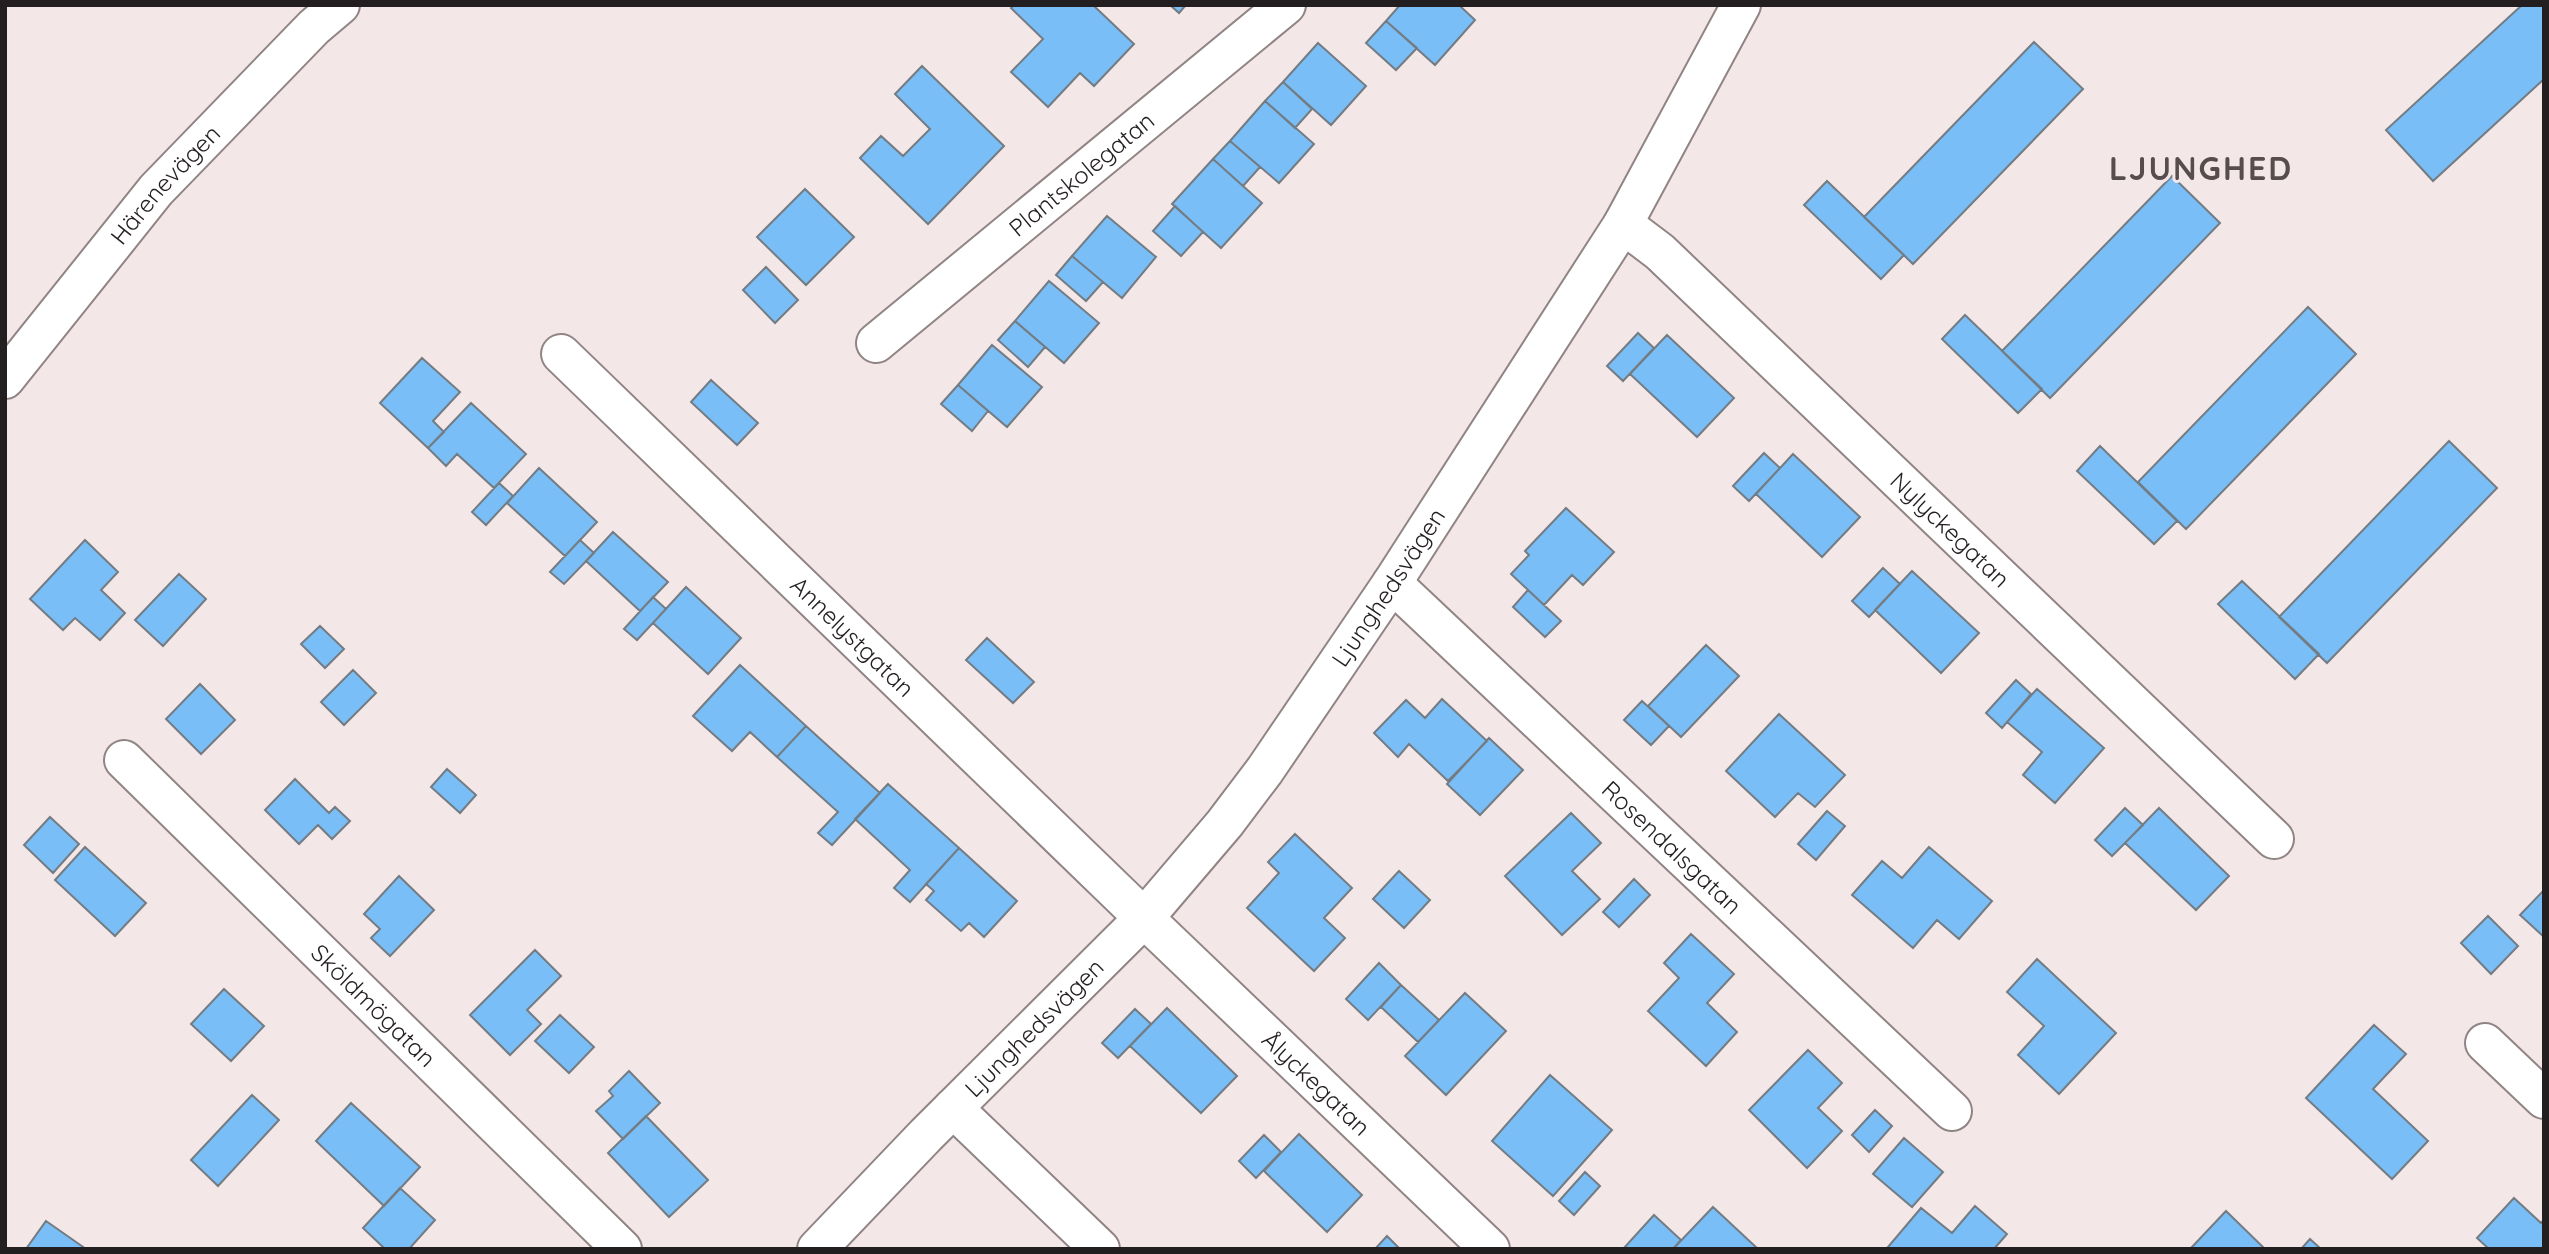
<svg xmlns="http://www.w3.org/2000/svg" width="2549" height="1254" font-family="Quicksand,sans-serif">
  <rect width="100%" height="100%" fill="#f4e7e8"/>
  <path fill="#79bef6" stroke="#747c83" stroke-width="2" d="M1014,5H1093L1134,44L1094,86L1080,73L1048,107L1011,72L1043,39L1011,8Z
    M1170,5H1186L1179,13Z
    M1400,5H1459L1475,20L1435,65L1386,21Z
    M2522,5H2544V79L2433,181L2386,130Z
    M1386,21L1417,48L1396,70L1366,43Z
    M2034,42L2083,89L1913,264L1864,217Z
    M1318,43L1366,86L1331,125L1283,82Z
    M922,66L1004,146L928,224L860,158L881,136L903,156L930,129L895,94Z
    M1283,82L1312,109L1295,128L1265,101Z
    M1265,101L1314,144L1279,183L1230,141Z
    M1230,141L1260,167L1243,186L1213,159Z
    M1213,159L1262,203L1221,248L1172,204Z
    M2172,176L2220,223L2050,398L2002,351Z
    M1827,181L1904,255L1881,279L1804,205Z
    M805,189L854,237L806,285L757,237Z
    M1175,206L1203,232L1181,256L1153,231Z
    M1107,216L1156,257L1122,298L1072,256Z
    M1072,256L1103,282L1086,301L1056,275Z
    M766,267L798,300L775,323L743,290Z
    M1049,281L1099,323L1064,363L1015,321Z
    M2308,307L2356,354L2186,529L2138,482Z
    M1965,315L2042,389L2018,413L1942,339Z
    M1015,321L1045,347L1028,367L998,340Z
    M1638,333L1654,348L1623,381L1607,366Z
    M1667,335L1734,398L1697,437L1630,374Z
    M992,345L1042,387L1007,427L958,385Z
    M422,358L460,392L433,421L444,432L428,448L380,403Z
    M711,380L758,423L737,445L691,402Z
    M958,385L988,411L972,431L941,404Z
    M471,403L526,454L494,488L457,454L446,466L428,448Z
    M2449,441L2497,488L2327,663L2279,617Z
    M2100,446L2177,521L2154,544L2077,471Z
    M1764,453L1780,468L1749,501L1733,486Z
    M1793,454L1860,517L1822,557L1756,494Z
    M539,468L597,522L565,556L507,503Z
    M499,483L513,496L486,525L472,512Z
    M1566,508L1614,552L1583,585L1572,575L1544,605L1511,574L1529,555L1525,551Z
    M613,532L668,582L640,611L586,561Z
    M85,540L118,572L101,590L125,613L100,640L75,618L63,630L30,599Z
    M580,540L594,553L564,584L550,572Z
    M1883,568L1900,584L1869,617L1852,601Z
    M1912,571L1979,633L1941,673L1875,610Z
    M179,574L206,599L163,646L135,620Z
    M2242,581L2319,654L2295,679L2218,604Z
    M686,587L741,638L708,674L653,623Z
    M1528,590L1561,621L1545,637L1513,607Z
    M653,597L666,609L637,640L624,629Z
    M320,626L344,649L325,668L301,644Z
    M987,638L1034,682L1013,703L966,660Z
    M1706,645L1739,676L1681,737L1648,706Z
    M740,665L806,726L777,757L750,732L732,751L693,716Z
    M353,670L376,693L344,725L321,702Z
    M2016,680L2031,694L2002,728L1986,713Z
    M200,684L235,720L201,754L166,719Z
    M2037,689L2104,748L2055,803L2023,775L2042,752L2007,722Z
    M1442,699L1487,741L1448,781L1409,744L1398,757L1374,733L1406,700L1425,718Z
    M1642,701L1669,726L1651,745L1624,720Z
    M1779,714L1845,775L1815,807L1798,793L1775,817L1726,771Z
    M806,726L880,793L832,845L818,833L838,812L777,757Z
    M1489,738L1523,770L1480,815L1447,784Z
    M447,769L476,795L460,813L431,787Z
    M295,779L329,813L335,807L350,821L332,839L318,825L299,844L265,810Z
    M888,784L959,848L910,902L894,888L910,870L855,819Z
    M2125,808L2143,825L2112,856L2095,840Z
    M2159,808L2229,876L2196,910L2125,843Z
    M1827,811L1845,826L1816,860L1798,844Z
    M1571,813L1601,843L1572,871L1600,899L1562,935L1505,876Z
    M50,817L79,844L53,873L24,845Z
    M1295,834L1352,888L1324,918L1345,938L1314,971L1247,908L1279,873L1268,862Z
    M85,847L146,903L115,936L55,880Z
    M1929,847L1992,901L1959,939L1937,920L1913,948L1852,895L1882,861L1902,878Z
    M959,848L1017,901L984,937L969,923L961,931L926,900L934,891L926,884Z
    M1399,871L1430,900L1404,928L1373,899Z
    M399,876L434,910L390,956L371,938L380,929L364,914Z
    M1634,879L1650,895L1619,927L1603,912Z
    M2544,890V937L2520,915Z
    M2488,916L2518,946L2491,974L2461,943Z
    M1691,934L1734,974L1707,1003L1737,1032L1706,1066L1648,1011L1679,978L1664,963Z
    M535,950L561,976L527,1010L541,1024L510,1055L470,1015Z
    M2037,959L2116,1033L2059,1094L2018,1055L2044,1026L2007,992Z
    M1379,963L1401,985L1368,1020L1346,999Z
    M1401,985L1439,1020L1418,1042L1381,1007Z
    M224,989L264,1026L231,1061L191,1024Z
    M1465,993L1506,1031L1446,1095L1405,1056Z
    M1167,1008L1237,1076L1201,1113L1130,1046Z
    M1135,1009L1151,1024L1118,1058L1102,1043Z
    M560,1015L594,1047L569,1073L535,1041Z
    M2374,1025L2406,1054L2373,1089L2428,1141L2392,1179L2306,1098Z
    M1808,1050L1842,1083L1818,1108L1842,1131L1807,1168L1749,1110Z
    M629,1071L660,1103L623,1139L596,1111L613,1096L609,1091Z
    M1550,1075L1612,1130L1553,1196L1492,1141Z
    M252,1095L279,1120L218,1186L191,1160Z
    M351,1103L420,1167L384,1206L316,1141Z
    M1875,1110L1892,1126L1869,1152L1852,1135Z
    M646,1116L708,1180L669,1217L608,1153Z
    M1299,1134L1362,1195L1327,1232L1264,1171Z
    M1264,1135L1281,1152L1256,1178L1239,1161Z
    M1904,1138L1943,1172L1912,1207L1873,1174Z
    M1585,1172L1600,1186L1574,1215L1559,1201Z
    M400,1188L435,1220L409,1249H385L363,1228Z
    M2514,1198L2541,1223L2544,1220V1249H2489L2477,1238Z
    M1975,1206L2007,1234L1994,1249H1890L1888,1247L1921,1208L1952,1233Z
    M1713,1207L1758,1249H1673Z
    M2226,1211L2265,1249H2190Z
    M1654,1215L1681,1240L1673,1249H1623Z
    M46,1221L86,1249H26Z
    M1387,1236L1400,1249H1375Z
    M2310,1239L2321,1249H2301Z"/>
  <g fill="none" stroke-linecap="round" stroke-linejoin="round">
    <defs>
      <g id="minor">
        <path id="s1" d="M1623,224L1660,252L2274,839"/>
        <path id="s2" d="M876,343L1286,5"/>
        <path id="s3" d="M561,354L1144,918L1490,1249"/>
        <path id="s4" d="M1392,583L1952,1111"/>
        <path id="s5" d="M124,760L622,1249"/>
        <path d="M2485,1043L2544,1099"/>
        <path d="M953,1108L1100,1249"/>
        <path id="s6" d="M817,1249L926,1135L1144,918L1225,823L1265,770L1392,583L1623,224L1741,5"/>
      </g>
      <g id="tertiary">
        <path id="s7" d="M5,379L156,190L314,27L340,5"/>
      </g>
    </defs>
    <use href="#minor" stroke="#908485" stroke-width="42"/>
    <use href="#tertiary" stroke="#908485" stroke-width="42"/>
    <use href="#minor" stroke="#fff" stroke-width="38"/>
    <use href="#tertiary" stroke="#fff" stroke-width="38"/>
  </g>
  <g text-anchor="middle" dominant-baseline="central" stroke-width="6" stroke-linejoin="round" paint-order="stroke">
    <g font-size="24" fill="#231e1f" stroke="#f4e7e8">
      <text stroke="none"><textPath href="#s2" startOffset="266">Plantskolegatan</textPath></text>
      <text stroke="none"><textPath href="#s7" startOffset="252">Härenevägen</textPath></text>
      <text stroke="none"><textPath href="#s1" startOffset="448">Nylyckegatan</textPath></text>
      <text stroke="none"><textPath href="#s6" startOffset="877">Ljunghedsvägen</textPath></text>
      <text stroke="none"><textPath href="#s3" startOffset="406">Annelystgatan</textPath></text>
      <text stroke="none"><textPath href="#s4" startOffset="385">Rosendalsgatan</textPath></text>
      <text stroke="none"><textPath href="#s5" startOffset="350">Sköldmögatan</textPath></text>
      <text stroke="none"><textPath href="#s6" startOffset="310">Ljunghedsvägen</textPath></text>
      <text stroke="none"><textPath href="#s3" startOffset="1050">Ålyckegatan</textPath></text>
    </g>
    <g font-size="32" font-weight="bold" letter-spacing="2" fill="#584d4e" stroke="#f4e7e8">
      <text x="2201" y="168">LJUNGHED</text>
    </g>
  </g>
  <rect width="2549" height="1254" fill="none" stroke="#231e1f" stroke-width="14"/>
</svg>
